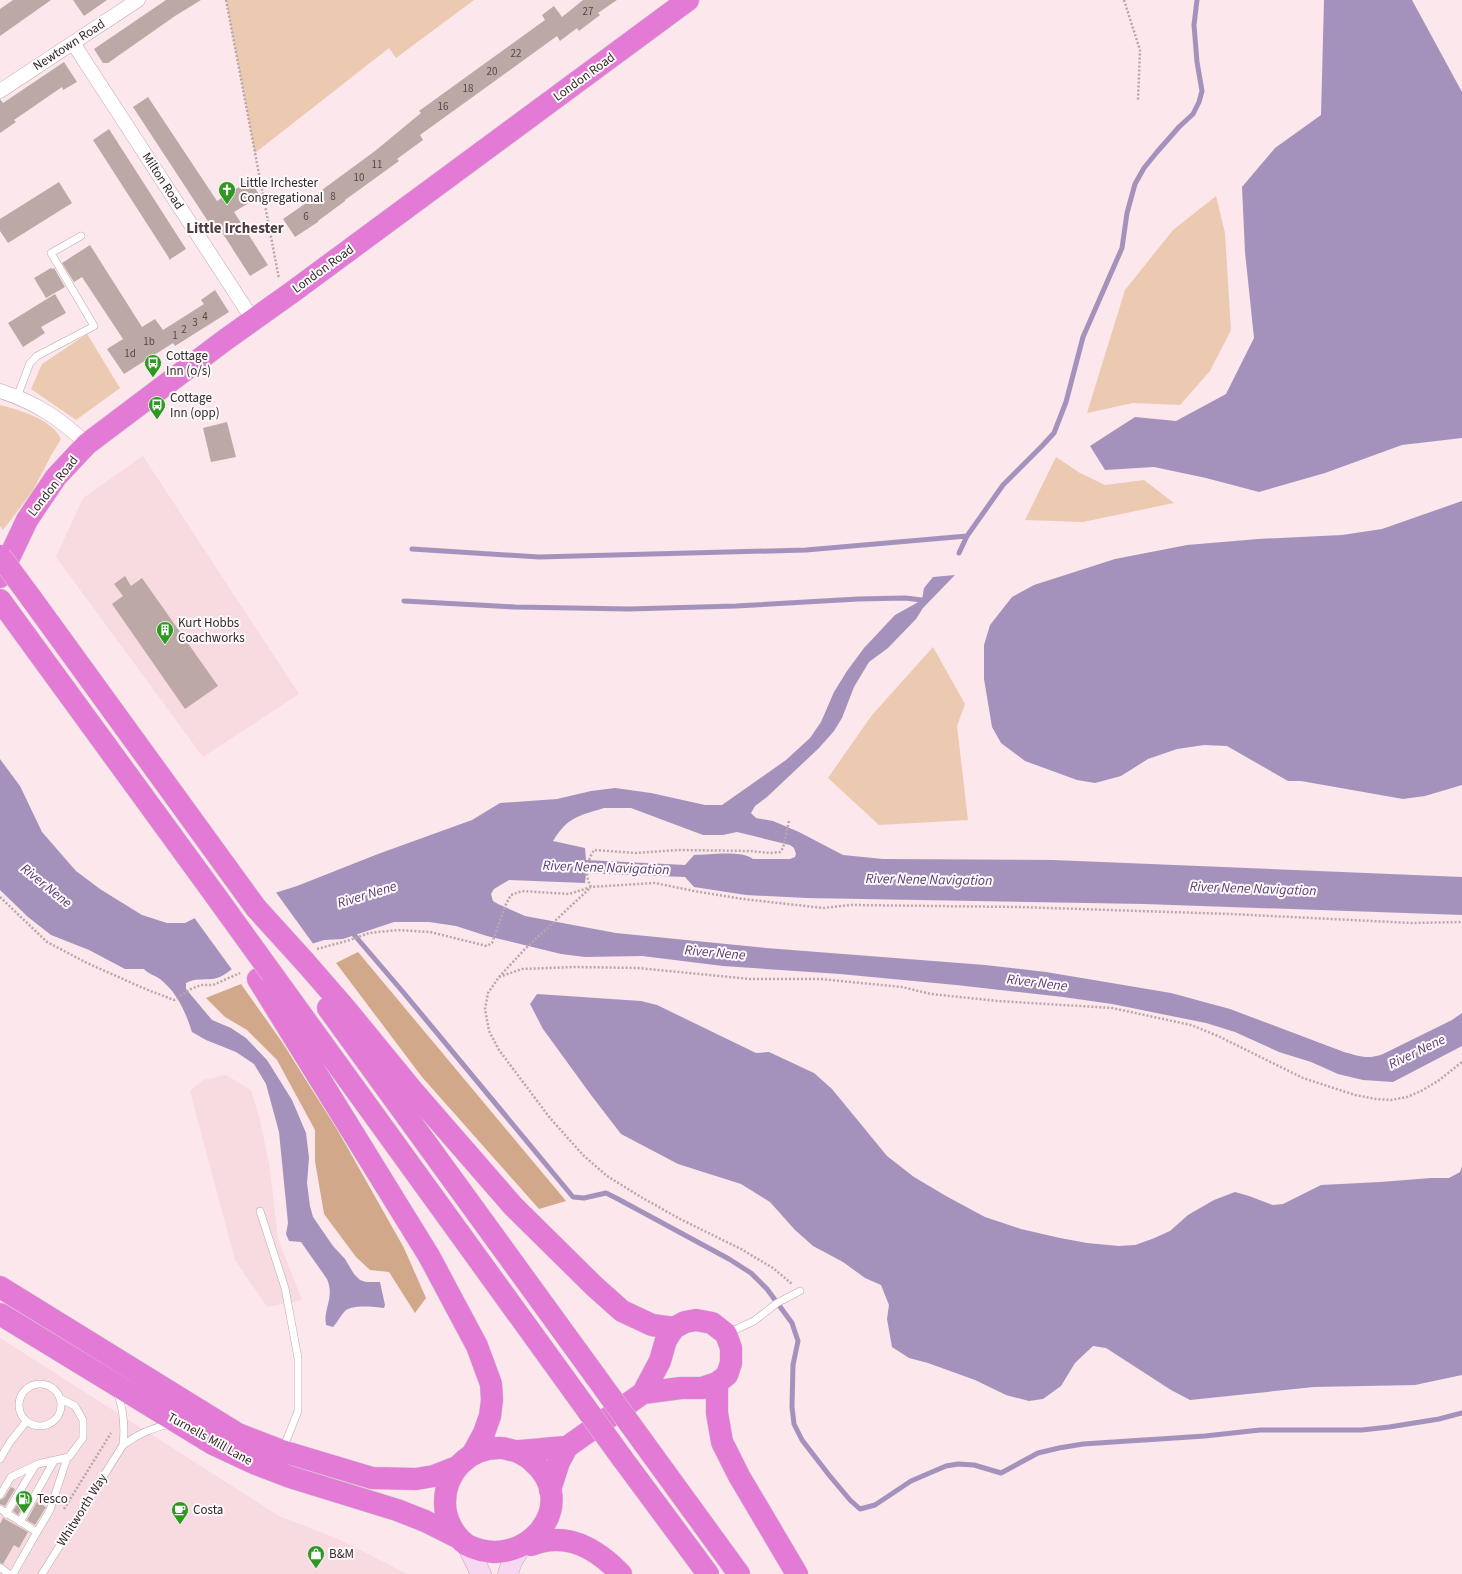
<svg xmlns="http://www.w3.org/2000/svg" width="1462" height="1574" font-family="'Source Sans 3',sans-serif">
  <rect width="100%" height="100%" fill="#fce7ec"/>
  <path fill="#f8dae1" d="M143,456L299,694L203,757L56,557L83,498Z
    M226,1075L251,1090L260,1120L270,1169L278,1239L302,1300L267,1307L235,1260L190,1091L203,1080Z
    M0,1338L279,1516L338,1539L407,1574H0Z"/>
  <path fill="#eccab1" d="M226,0H474L396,58L389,48L255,153Z
    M1216,196L1225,233L1231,330L1210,371L1180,405L1133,403L1087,413L1125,290L1173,230Z
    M87,334L120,388L76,420L31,389L42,364Z
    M0,405C19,410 52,419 61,439L52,454L32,492L3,530L0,526Z
    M1056,457L1080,473L1105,485L1144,480L1174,503L1083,522L1025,520Z
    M933,647L965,704L957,726L968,820L879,825L828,778L872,715Z"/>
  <path fill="#d2a88b" d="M358,952L566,1201L539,1209L422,1077L336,963Z
    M241,984L282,1042L338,1131L404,1248L426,1298L415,1313L389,1272L370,1270L356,1257L324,1214L315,1161V1130L277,1060L247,1030L225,1017L206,998Z"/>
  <path fill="#a492bc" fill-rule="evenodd" d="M1324,0H1412L1462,92V438L1402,445L1325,473L1259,492L1206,478L1154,467L1105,470L1090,446L1135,417L1176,421L1226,394L1254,338L1245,252L1242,187L1275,148L1321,115Z
    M1462,501V785L1425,796L1403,799L1301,781H1288L1227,746L1204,745L1177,749L1148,759L1121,776L1095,783L1077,780L1025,761L1001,743L992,727L984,679V645L990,625L1012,597L1034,585L1115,559L1187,545L1258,539L1342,535L1382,529Z
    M955,575L923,608L916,619L888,648L869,662L854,687L842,718L834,731L819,748L767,797L755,806L751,813L756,818L773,821L799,832L843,855L883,859L1053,860L1462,877V915L1144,904L806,898L746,895L694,887L685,877L586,873L585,883L509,880L494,889L491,894L493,901L498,904L525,916L616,933L766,948L985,965L1046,972L1171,993L1230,1009L1344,1052C1359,1056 1367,1060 1383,1054L1452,1020L1462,1013V1046L1393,1082L1363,1080L1338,1074L1311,1062L1279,1052L1235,1032L1206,1023L1112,1004L1063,997L956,985L840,974L723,966L642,956L585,957L561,954L487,936L456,926L429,922H394L343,939L324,940L232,969C226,974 220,978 212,979C202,980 195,978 186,983V989L212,1020L231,1028L246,1038L267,1060L292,1100L306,1133L309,1158L307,1183L310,1206L313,1217L333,1246L345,1259L354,1274L360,1280L366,1282H380L385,1305L384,1308C374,1307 353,1304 345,1311C340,1316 338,1322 333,1327L326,1325C323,1308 335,1298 327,1279L301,1242L289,1241L286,1234L288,1223L279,1132L266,1084L254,1064L236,1052L206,1040L192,1032C186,1013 177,992 160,979C155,975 148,974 144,969H125L89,950L51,935L28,917L0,890V759L20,786L42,832L76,871L100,889L142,915L167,923H185L195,918L297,886L378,854L472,820L500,803L557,799L591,791L615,788L651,793L705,805H722L786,760L810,738L821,722L834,692L847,671L864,648L895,615L922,600L924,588L933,577ZM604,808H631L703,835H723L737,832L790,845L794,848L796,854L795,857L790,859H753C741,850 709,855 694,855L685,865L586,860L585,848L553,841C568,817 578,816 604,808Z
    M537,994L641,1001L657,1005L756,1053L769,1052L814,1073L832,1089L887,1156L914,1177L946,1196L985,1217L1021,1229L1060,1238L1087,1243L1119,1246L1135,1245L1152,1239L1170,1231L1188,1215L1214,1200L1235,1192L1249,1196L1273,1205L1283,1204L1321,1185L1380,1182L1431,1178H1449L1460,1172L1462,1166V1375L1415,1385L1314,1387L1190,1400L1171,1390L1106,1348L1093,1346L1075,1363L1061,1386L1043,1399L1029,1401L1006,1395L975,1380L928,1363L909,1358L892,1347L887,1319L889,1305L881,1285L865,1278L843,1262L813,1246L795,1230L770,1202L741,1184L678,1164L621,1134L591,1095L543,1029L530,1004Z"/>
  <path fill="#fce7ec" d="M275,891L314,945L233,971L193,916Z"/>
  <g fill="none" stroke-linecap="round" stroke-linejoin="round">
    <path stroke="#a492bc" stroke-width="5" d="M412,549L539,557L806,550L967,536
      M959,553L967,536L1003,485L1042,446L1054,433L1066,402L1083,337L1122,248L1127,213L1135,184L1144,168L1157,152L1179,127L1193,114L1199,102L1202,91L1197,62L1194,25L1197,0
      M404,601L515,607L629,609L736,606L858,599L905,598L922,600
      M350,930L403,992L573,1197L584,1198L606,1193L618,1199L729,1259L751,1273L767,1289L792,1323L798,1341L793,1365L792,1407L794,1424L802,1440L829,1475L850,1500L860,1509L875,1505L911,1481L946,1466L958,1464L974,1465L1001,1473L1038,1453L1059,1448L1083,1444L1205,1436L1260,1430H1362L1389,1427L1439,1419L1462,1413"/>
  </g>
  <path fill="#bca8a5" d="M13,0H51L0,36V9Z
    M73,0H107L84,16Z
    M166,0H201L175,16L108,63H103L94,49Z
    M583,0H617L598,13L600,15L579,31L577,28L560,41L557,36L420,135L423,140L397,159L399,161L345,200V201L318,221V222L295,237L283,219L312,199L311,198L375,151L421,113L419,111L545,20L542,15L554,6L562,17Z
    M64,62L77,82L63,90L62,87L14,120L16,122L0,133V99L3,103Z
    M148,97L217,201L250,180L260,196L234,212L268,265L250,276L216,223L211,226L133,107Z
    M109,129L186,249L169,260V258L93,140Z
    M59,182L72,203L8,243L0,231V219Z
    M90,245L142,327L155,319L163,330L204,304L201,300L215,290L229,312L175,346L173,343L124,374L107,349L123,339L82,277L74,282L62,263Z
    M51,268L52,269L54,268L65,287L46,298L34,278Z
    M55,294L66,313L41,327L45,333L23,347L8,323Z
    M227,422L236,457L211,462L203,428Z
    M125,576L131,586L142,578L218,686L185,709L112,604L123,596L114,584Z
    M11,1487L15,1489L5,1506L0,1504V1500L4,1498Z
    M24,1494L28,1497L18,1515L13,1511Z
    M37,1502L46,1507L35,1525L27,1520Z
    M3,1518L28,1532L19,1548L14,1545L3,1564L0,1563V1524Z"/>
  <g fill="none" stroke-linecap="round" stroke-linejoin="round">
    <defs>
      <path id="lane" d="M17,397L30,363L37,356L94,326L51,253L81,236
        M260,1211L285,1288L298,1358V1411L283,1449
        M728,1333L754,1321L777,1303L800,1291
        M19 1405a21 21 0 1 1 42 0a21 21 0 1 1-42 0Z
        M117,1392C124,1410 125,1427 123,1445
        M0,1459L10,1442L26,1422
        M0,1495L11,1477L38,1464L69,1457L83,1438V1420L75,1406L61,1399
        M0,1509L37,1532L50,1510L67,1458
        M6,1514L35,1466
        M20,1522L54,1461
        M1,1568L9,1574
        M13,1574L37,1532
        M42,1574L123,1445C138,1434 153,1427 171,1424"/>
      <path id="street" d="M73,43L253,320
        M0,91L138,0
        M0,391C37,403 59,418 87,444"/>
      <path id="secondary" d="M467,1545L481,1574
        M508,1574L512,1561L518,1552"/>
      <path id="highway" d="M0,577L27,520L56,477L87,444L225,340L291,293L688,0
        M31,598L256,908
        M0,600L215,895
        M305,962L345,1008L413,1091L513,1206L594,1286L622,1311L652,1325L674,1328
        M272,974L575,1393
        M258,979L429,1256L477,1346L491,1384L492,1400L490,1416L484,1433L472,1455
        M328,1008L596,1377
        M0,1287L238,1434L282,1451L372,1478L416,1479L434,1476L457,1467
        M0,1314L213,1444L256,1464L290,1477L397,1510L425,1521L459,1538
        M717,1383V1413L722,1442L739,1476L797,1574
        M643,1442L739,1574
        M516,1451C522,1454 528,1457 532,1461C583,1504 525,1574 467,1545C454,1536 445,1519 445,1503C445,1472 469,1447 501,1448C507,1448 513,1452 519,1451C535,1450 551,1448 567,1447
        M622,1458L708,1574
        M550,1490L559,1462L567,1447L643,1393L681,1388H702L717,1383L727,1375L731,1363V1348L726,1334L712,1323L696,1320L685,1322L674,1328L666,1340L660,1361L643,1393
        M531,1545C567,1531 596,1548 621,1574"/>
    </defs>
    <use href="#lane" stroke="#bda9ae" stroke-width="8"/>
    <use href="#street" stroke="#bda9ae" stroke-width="15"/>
    <use href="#secondary" stroke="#bda9ae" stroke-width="21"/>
    <use href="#highway" stroke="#d2d0d1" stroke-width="23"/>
    <path stroke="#b7a7ab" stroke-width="2.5" stroke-dasharray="2 2" stroke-linecap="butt" d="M226,0L279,279
      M1124,0L1140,50L1138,100
      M591,887C584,875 587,861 594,850L636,853L678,850L750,851L770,853L780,852L783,848L789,821
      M589,889L525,949L499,977L488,993L485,1009L489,1031L499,1050L550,1118L583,1155L607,1176L641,1197L680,1219L741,1249L773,1268L792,1284
      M0,897L47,942L87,963L143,988L174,1000L191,989L201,985H213L240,973
      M317,949L350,940L369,933L398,930L430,932L487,946L492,943L506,904L511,895L522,891L569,894L591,887L655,883L694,891L743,899L823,908L851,905L1018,907L1231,914L1412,923L1462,922
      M499,977L522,969L574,967L638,968L750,979H820L902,987L931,994L998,1001L1112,1008L1191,1025L1218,1036L1303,1078L1355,1095L1376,1099L1391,1100L1407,1097L1421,1091L1438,1081L1462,1062
      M64,1509L111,1433"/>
    <use href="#lane" stroke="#fff" stroke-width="7"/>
    <use href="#street" stroke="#fff" stroke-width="14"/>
    <use href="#secondary" stroke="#f7d7f2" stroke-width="20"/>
    <use href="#highway" stroke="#e37ad5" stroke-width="22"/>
    <defs>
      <path id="highway-bridge" d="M0,556L31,598
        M215,895L272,974
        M256,908L305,962
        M596,1377L643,1442
        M575,1393L622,1458"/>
    </defs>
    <use href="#highway-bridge" stroke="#d2d0d1" stroke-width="23" stroke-linecap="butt"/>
    <use href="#highway-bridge" stroke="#e37ad5" stroke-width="22"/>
  </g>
  <defs>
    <symbol id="church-pin" viewBox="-11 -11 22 30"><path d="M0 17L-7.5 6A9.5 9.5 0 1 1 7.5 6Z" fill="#2e9822" stroke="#fef9fa"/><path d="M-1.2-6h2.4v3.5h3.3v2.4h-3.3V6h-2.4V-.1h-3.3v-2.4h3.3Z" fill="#fff"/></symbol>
    <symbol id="bus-pin" viewBox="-11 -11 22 30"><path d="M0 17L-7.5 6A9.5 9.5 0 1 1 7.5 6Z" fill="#2e9822" stroke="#fef9fa"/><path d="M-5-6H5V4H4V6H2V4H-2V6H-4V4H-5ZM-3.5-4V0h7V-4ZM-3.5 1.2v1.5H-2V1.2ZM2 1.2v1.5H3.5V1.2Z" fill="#fff"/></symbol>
    <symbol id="building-pin" viewBox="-11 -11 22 30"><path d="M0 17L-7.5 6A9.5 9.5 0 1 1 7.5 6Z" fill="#2e9822" stroke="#fef9fa"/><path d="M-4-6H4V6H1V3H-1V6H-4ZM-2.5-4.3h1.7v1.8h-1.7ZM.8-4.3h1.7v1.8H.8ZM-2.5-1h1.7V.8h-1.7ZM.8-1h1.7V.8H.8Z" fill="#fff"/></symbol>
    <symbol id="fuel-pin" viewBox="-11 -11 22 30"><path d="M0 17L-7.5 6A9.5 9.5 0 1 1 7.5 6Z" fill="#2e9822" stroke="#fef9fa"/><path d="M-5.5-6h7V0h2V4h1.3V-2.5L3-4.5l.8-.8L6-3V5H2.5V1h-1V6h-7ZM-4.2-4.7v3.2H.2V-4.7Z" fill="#fff"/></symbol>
    <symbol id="cafe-pin" viewBox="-11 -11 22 30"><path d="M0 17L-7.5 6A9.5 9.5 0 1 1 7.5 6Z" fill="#2e9822" stroke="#fef9fa"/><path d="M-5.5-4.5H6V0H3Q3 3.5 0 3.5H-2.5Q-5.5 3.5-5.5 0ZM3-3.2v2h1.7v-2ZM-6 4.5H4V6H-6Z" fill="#fff"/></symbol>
    <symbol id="shop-pin" viewBox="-11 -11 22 30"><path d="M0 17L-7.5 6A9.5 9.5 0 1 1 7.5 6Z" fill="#2e9822" stroke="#fef9fa"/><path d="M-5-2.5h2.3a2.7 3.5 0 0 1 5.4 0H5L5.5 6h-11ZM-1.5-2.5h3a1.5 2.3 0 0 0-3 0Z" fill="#fff"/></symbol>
  </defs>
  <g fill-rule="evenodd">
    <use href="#church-pin" x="217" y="180" width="20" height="27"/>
    <use href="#bus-pin" x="143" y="353" width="20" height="27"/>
    <use href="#bus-pin" x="147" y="395" width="20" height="27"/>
    <use href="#building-pin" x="155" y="620" width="20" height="27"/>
    <use href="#fuel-pin" x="14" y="1489" width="20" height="27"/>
    <use href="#cafe-pin" x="170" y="1500" width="20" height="27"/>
    <use href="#shop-pin" x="306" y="1544" width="20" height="27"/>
  </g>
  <g text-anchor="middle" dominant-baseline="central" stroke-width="4" stroke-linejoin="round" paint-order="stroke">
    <g font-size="11" fill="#544a4a">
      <text x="588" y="11">27</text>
      <text x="516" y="53">22</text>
      <text x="492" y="71">20</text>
      <text x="468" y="88">18</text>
      <text x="443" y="106">16</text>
      <text x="377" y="164">11</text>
      <text x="359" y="177">10</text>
      <text x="333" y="196">8</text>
      <text x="306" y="216">6</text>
      <text x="205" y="316">4</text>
      <text x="195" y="322">3</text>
      <text x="184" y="329">2</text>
      <text x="175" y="335">1</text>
      <text x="149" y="341">1b</text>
      <text x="130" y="353">1d</text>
    </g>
    <g font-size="13" fill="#322a2c" stroke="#fef9fa">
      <text transform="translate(69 45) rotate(-33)">Newtown Road</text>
      <text transform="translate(584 77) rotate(-36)">London Road</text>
      <text transform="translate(163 181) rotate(57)">Milton Road</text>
      <text transform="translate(323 269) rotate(-36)">London Road</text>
      <text transform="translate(53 486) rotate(-52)">London Road</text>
      <text transform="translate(210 1439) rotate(29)">Turnells Mill Lane</text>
      <text transform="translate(82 1510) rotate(-58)">Whitworth Way</text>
    </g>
    <g font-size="13" fill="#322a2c" stroke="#fef9fa" text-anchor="start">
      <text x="240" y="183">Little Irchester<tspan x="240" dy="15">Congregational</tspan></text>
      <text x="166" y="356">Cottage<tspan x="166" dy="15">Inn (o/s)</tspan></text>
      <text x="170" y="398">Cottage<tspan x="170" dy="15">Inn (opp)</tspan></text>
      <text x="178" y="623">Kurt Hobbs<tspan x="178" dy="15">Coachworks</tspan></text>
      <text x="37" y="1499">Tesco</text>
      <text x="193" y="1510">Costa</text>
      <text x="329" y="1554">B&amp;M</text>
    </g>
    <g font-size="14" font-style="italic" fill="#573d75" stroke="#fef9fa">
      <text transform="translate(606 868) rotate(2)">River Nene Navigation</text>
      <text transform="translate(929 880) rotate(1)">River Nene Navigation</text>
      <text transform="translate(46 886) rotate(39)">River Nene</text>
      <text transform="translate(1253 889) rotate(2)">River Nene Navigation</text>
      <text transform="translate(367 895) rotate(-17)">River Nene</text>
      <text transform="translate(715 953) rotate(5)">River Nene</text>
      <text transform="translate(1037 983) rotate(7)">River Nene</text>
      <text transform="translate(1417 1052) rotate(-26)">River Nene</text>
    </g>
    <g font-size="15" font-weight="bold" fill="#4d3c40" stroke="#fef9fa">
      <text x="235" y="228">Little Irchester</text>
    </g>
  </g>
</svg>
